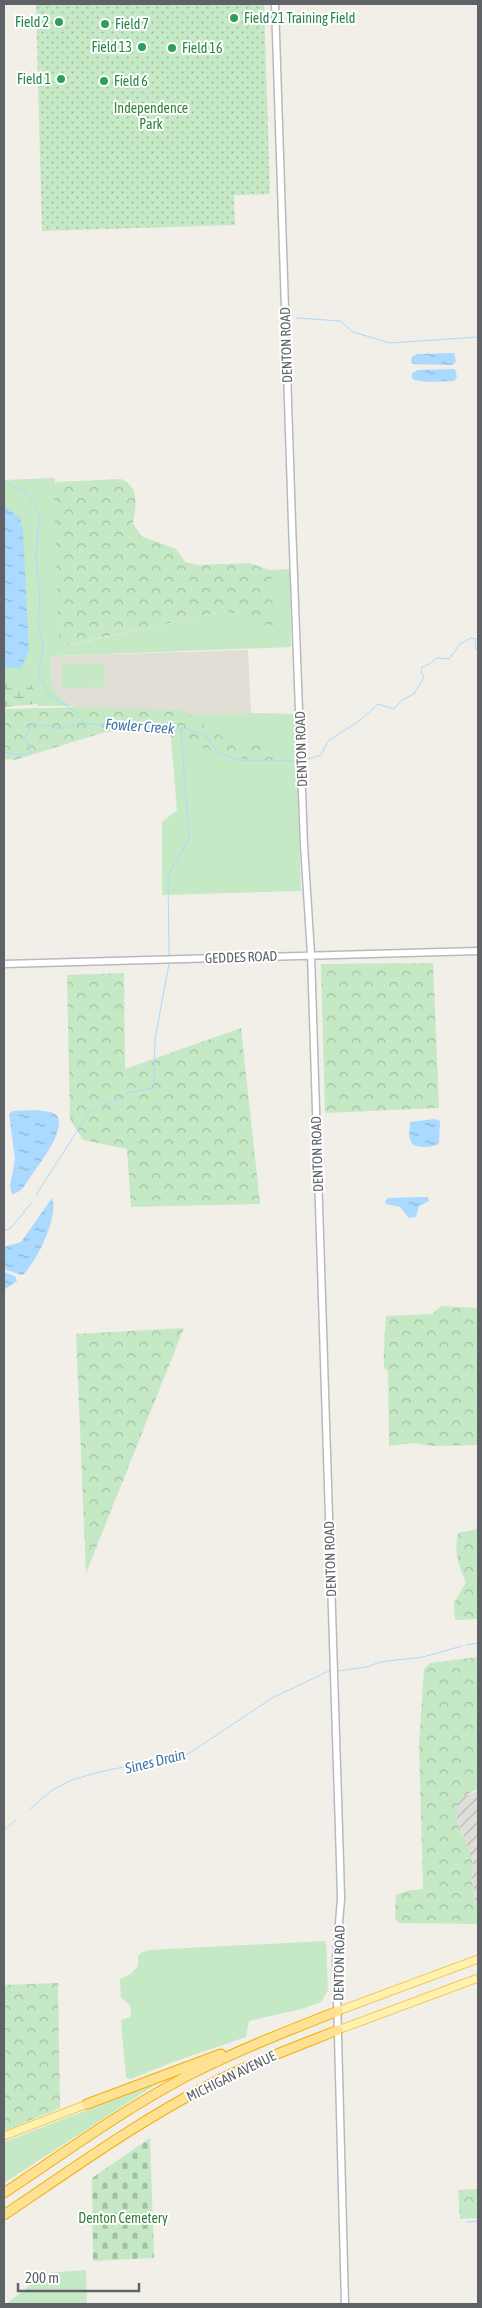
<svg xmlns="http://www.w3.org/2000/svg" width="482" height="2308" font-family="'Asap Condensed',sans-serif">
  <defs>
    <pattern id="industrial-furrows" width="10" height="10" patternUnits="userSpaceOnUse" patternTransform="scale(1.25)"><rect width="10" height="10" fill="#e0deda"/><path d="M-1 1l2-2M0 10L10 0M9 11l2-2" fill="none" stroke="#b9b8b5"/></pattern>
    <pattern id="forest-crowns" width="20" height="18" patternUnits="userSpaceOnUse" patternTransform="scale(1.25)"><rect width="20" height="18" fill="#c5e8c5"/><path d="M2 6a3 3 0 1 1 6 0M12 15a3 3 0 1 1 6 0" fill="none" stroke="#a3c0a4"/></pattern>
    <pattern id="wetland-marsh" width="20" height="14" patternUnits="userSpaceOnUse" patternTransform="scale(1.25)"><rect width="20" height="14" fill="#c5e8c5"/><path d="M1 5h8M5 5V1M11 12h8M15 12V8" fill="none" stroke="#a3c0a4"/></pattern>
    <pattern id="cemetery-stones" width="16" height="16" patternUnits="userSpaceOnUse" patternTransform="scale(1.25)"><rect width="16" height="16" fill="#c5e8c5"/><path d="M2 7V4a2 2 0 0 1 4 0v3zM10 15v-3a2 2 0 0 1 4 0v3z" fill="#a3c0a4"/></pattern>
    <pattern id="park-dots" width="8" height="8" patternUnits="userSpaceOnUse" patternTransform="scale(1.25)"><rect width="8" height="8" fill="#c5e8c5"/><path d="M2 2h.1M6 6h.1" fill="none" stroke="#a3c0a4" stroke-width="1.8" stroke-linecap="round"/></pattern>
    <pattern id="water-ripples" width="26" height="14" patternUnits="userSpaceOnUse" patternTransform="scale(1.25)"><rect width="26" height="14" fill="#aadaff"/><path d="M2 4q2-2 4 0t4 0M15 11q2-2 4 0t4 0" fill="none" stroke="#8eb4d2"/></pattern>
  </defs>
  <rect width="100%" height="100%" fill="#f1efe8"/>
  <path fill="url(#industrial-furrows)" d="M478,1791V1906L476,1904L472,1878L474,1866L456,1816V1807L462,1797Z"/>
  <path fill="#e1ded6" d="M248,650L251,713L85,716L52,690L51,656Z"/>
  <path fill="#c5e8c5" d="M55,478L59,642L70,645L221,612L245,614L273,624L269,570L290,569L291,647L51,656L52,690L72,706H38L32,690L4,678V480Z
    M104,663V687L62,688V664Z
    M251,713L295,714L301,891L162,895V822L177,810L169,714Z
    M326,1941L328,1990L321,2002L301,2009L249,2021L246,2037L170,2063L131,2079L126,2078L121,2020L130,2017C133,2007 130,2004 121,1998L120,1979L131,1974L138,1966V1957L141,1953L149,1950Z
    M158,2083L4,2183V2142Z
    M86,2270L87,2304H6L46,2273Z"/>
  <path fill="url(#forest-crowns)" d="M121,479C140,487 136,505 133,523L141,536L176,549L185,562L199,565L249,563L269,570L272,582L273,625L267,626L245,614L221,612L63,646L59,642L54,487L57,482Z
    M82,707L182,710L225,739L290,752L282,768L195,746L154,730L105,732L15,760L4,759V709Z
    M433,963L439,1108L325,1113L321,964Z
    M124,973L125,1069L241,1028L260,1204L131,1207L127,1149L83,1140L70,1119L67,975Z
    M441,1306L478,1308V1445L434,1446L411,1443L389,1446L388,1371L384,1368C383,1350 385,1334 386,1316L432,1314Z
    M184,1328L86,1573L76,1334Z
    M478,1529V1619L455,1620L454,1603L466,1582C458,1564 454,1552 458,1533Z
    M478,1657V1789C436,1804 468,1836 473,1865C474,1868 472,1872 472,1876C472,1885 474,1895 476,1903L478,1906V1924L398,1923L395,1918L396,1895L407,1891L423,1889L419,1744L424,1669L430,1663Z
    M58,1983L60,2108L4,2131V1985Z
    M478,2189V2218L460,2219L458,2190Z"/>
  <path fill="url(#wetland-marsh)" d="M4,677L14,682L31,685L35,692L38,704L4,707Z"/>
  <path fill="url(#cemetery-stones)" d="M150,2138L154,2258L93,2261L92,2178Z"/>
  <path fill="url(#park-dots)" d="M36,4H264L270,194L234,195L235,225L42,231Z"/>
  <path fill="url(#water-ripples)" d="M454,353L456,361L453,365L413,364L411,361L412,357L417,354Z
    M455,369L457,377L454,381L428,382L414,380L412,377V373L418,370Z
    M4,505L20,518L23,532L29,651L21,669L4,667Z
    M36,1110C42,1111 51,1111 55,1114C70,1126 38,1165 31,1176C26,1183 22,1193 12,1194L10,1187L15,1159L9,1114L13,1111Z
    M435,1119L440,1121L439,1144C432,1148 418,1148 412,1144L409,1136L410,1122Z
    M421,1197H428L429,1201L419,1206L416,1217L409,1218L400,1207L386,1204L385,1201L388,1198Z
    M52,1198C59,1217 37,1260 24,1274L21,1275L4,1269V1247L21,1242Z
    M4,1272L15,1276L17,1281L4,1290Z"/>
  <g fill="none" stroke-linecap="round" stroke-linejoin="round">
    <path stroke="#aadaff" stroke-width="1" d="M297,318L340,321L353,332L390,343L478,337
      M4,482L24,491L36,506L39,516L36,557L40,600L38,622L43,642L42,656L38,667L40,678L50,695L75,711L84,723
      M4,752L19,755L31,753L29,745L24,739L32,724H37L40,727L48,725L61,729L80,723L107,725L124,722L151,724L165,728H186L207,737L217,752L237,760L297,761
      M305,760L321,755L328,741L359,721L378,704L394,709L402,700L414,694L424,677L421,672L422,667L429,664L437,658L449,659L460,644L471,638L476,639L475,648L478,650
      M169,955L168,875L189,839L181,728
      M36,1195L88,1114L96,1108L124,1097L127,1093L154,1088L155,1039L169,964
      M4,1231L11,1228L32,1202
      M467,1645L478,1643
      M338,1671L367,1667L380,1662L423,1657L462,1646
      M30,1809L52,1790L72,1780L99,1772L188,1754L272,1698L329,1671
      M4,1830L16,1820
      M466,2222L478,2221"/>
    <defs>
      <path id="secondary" d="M275,4L292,523L304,845L311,954L340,1861L341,1899L336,1959L345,2304
        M4,964L478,951"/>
      <path id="primary" d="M338,2011L478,1959
        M338,2030L478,1978
        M4,2136L87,2104"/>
      <path id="highway" d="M87,2104L221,2054
        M4,2193C64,2153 123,2110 187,2076C236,2051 287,2031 338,2011
        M4,2215C71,2170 137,2122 209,2085C251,2063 295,2047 338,2030"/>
    </defs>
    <use href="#secondary" stroke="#b6babf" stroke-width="9"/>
    <use href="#primary" stroke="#f2c960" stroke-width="9"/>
    <use href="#highway" stroke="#f9ab00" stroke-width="11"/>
    <use href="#secondary" stroke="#fff" stroke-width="6"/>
    <use href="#primary" stroke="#fff2af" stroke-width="7"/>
    <use href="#highway" stroke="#fde293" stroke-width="9"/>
  </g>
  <g fill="#2e9e5b" stroke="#fff" stroke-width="2">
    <circle cx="234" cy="18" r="5"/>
    <circle cx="59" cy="22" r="5"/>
    <circle cx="105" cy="24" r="5"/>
    <circle cx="142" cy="47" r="5"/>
    <circle cx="172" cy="48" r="5"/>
    <circle cx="61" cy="79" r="5"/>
    <circle cx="104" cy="81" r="5"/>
  </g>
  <g text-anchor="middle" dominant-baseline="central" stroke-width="4" stroke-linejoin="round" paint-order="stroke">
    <g font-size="14" fill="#27864d" stroke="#fff" text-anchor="start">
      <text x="244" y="18">Field 21 Training Field</text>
      <text x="49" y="22" text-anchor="end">Field 2</text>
      <text x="115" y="24">Field 7</text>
      <text x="132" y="47" text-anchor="end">Field 13</text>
      <text x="182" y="48">Field 16</text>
      <text x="51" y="79" text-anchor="end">Field 1</text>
      <text x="114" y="81">Field 6</text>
    </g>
    <g font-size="14" fill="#348238" stroke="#fff">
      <text x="151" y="108">Independence<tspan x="151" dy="16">Park</tspan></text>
      <text x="123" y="2218">Denton Cemetery</text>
    </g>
    <g font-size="14" fill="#5f6368" stroke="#fff">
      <text transform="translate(286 345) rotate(-92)">DENTON ROAD</text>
      <text transform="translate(301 749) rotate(-92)">DENTON ROAD</text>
      <text transform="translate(241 957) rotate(-2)">GEDDES ROAD</text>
      <text transform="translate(317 1154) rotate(-92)">DENTON ROAD</text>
      <text transform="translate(330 1559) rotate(-92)">DENTON ROAD</text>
      <text transform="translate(339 1963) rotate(-89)">DENTON ROAD</text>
      <text transform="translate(231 2076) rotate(-26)">MICHIGAN AVENUE</text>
    </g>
    <g font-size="15" font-style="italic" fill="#4174aa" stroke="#fff">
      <text transform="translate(140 726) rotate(4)">Fowler Creek</text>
      <text transform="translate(155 1761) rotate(-14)">Sines Drain</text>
    </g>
  </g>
  <rect width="482" height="2308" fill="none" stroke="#5f6368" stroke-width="10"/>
  <path d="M18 2283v8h121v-8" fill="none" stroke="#5f6368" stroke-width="2.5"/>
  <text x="25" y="2283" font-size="15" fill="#5f6368" stroke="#ffffff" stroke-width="4" paint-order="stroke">200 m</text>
</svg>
